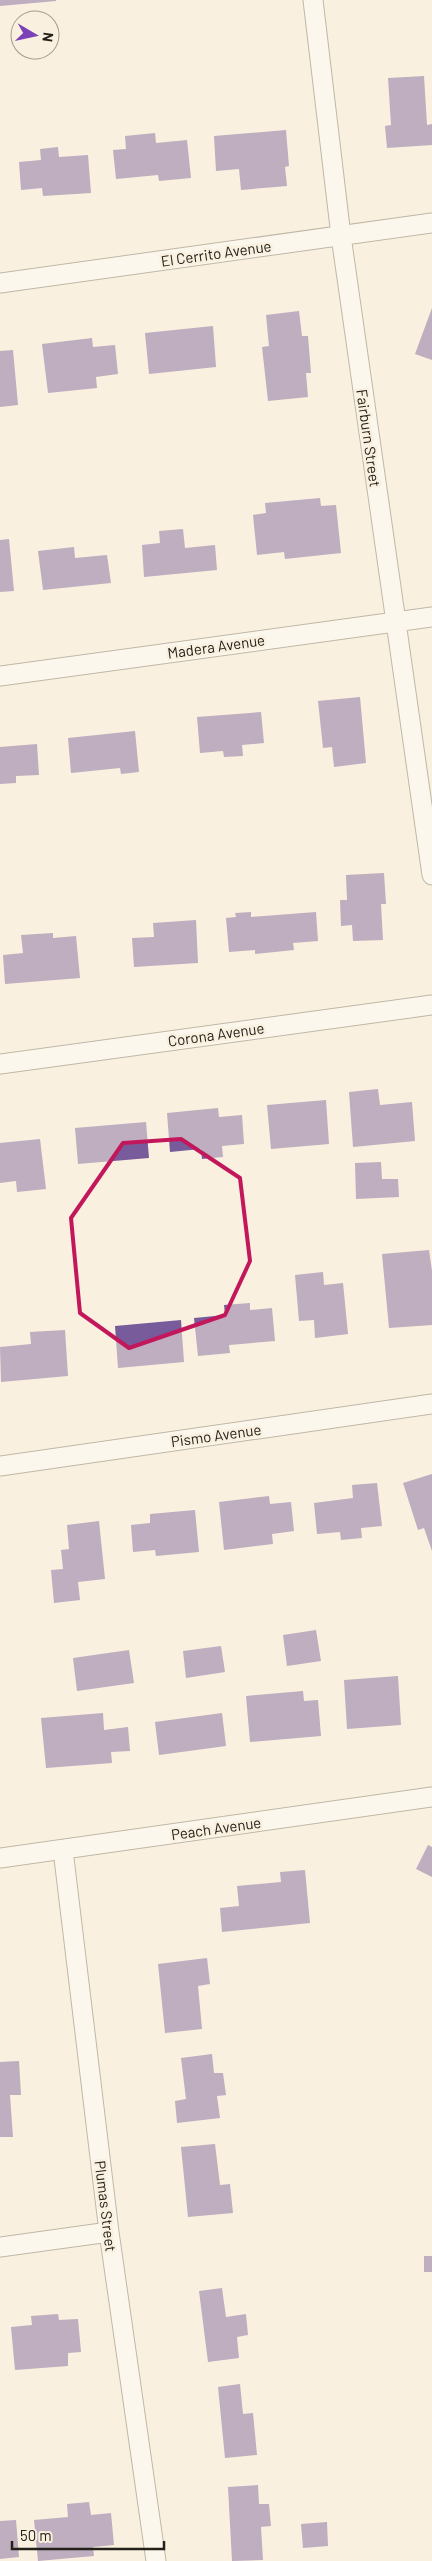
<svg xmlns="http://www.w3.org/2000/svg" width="432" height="2561" font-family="Barlow,sans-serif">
  <rect width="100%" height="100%" fill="#f9f0df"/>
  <path fill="#785b9b" d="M0,0H56V1L0,6Z
    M424,76L427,125L432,124V145L387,148L385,126L391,125L388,78Z
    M286,130L289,166L285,167L287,186L241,190L239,169L216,171L214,136Z
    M155,133L156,143L187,140L191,178L159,181L158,175L116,179L113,150L126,149L125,136Z
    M58,147L59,157L88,155L91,193L43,196L42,188L21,190L19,162L41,160L40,149Z
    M432,308V360L415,354Z
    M299,311L302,336H308L311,373H306L308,397L268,401L262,347L269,346L266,315Z
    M213,326L216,367L149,374L145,333Z
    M92,338L93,347L115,345L118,374L96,377L97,388L48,393L42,344Z
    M13,350L18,405L0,407V351Z
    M320,498L321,506L336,505L341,553L285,559L284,552L257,555L253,515L266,513L265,503Z
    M183,529L185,548L215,545L217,570L144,577L142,545L160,543L159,531Z
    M9,539L14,591L0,592V540Z
    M74,547L75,558L107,555L111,583L43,590L38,551Z
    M360,697L366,763L334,767L332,747L323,748L318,701Z
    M261,712L264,743L242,745L243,756L224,757L223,751L200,753L197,717Z
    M135,731L139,772L121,774L120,768L71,773L68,738Z
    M37,744L39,775L16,776V783L0,784V747Z
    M384,873L386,904H381L383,940L353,941L352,925L341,926L340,900H347L346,875Z
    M251,912V917L316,912L318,941L293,943L294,950L255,954V950L229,952L226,918L236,917L235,913Z
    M196,920L198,963L134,967L132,938L154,937L153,923Z
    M53,933V938L76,936L80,978L5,984L3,955L23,953L21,935Z
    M378,1089L380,1105L412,1102L415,1141L353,1147L349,1092Z
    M326,1100L329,1144L271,1149L267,1105Z
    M218,1108L219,1117L242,1115L244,1144L222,1146L223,1157L202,1159L201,1149L170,1152L167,1113Z
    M146,1122L149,1158L78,1164L75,1128Z
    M40,1139L46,1189L17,1192L16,1181L0,1183V1143Z
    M381,1162L382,1179H398L399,1197L356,1199L355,1163Z
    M429,1250L432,1271V1325L389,1328L382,1254Z
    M323,1272L324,1285L343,1283L348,1334L315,1338L314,1320L299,1321L295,1275Z
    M250,1303V1310L272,1308L275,1341L229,1345L230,1353L198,1356L194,1318L225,1315L224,1305Z
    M181,1320L184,1362L118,1368L115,1326Z
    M65,1330L68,1376L1,1382L0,1347L31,1344L30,1332Z
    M432,1474V1551L424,1528L418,1530L403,1483Z
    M377,1483L382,1526L361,1528L362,1538L341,1540L340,1532L317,1534L314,1503L353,1498L352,1485Z
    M269,1496L270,1504L291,1502L294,1531L272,1534L273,1544L224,1550L219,1502Z
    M195,1510L199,1552L156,1556L155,1550L133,1552L131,1525L150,1523V1514Z
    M99,1521L105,1579L78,1582L80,1600L54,1603L51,1570L63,1569L61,1550L69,1549L67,1525Z
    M316,1630L321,1661L287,1666L283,1635Z
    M221,1646L225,1672L186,1678L183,1651Z
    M129,1650L134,1683L77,1691L73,1658Z
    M398,1676L401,1725L347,1729L344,1680Z
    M303,1691L304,1701L318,1700L321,1736L250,1742L246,1696Z
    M103,1713L104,1730L128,1727L130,1751L111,1752L112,1763L46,1768L41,1718Z
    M222,1713L226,1746L159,1755L155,1722Z
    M428,1845L432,1847V1877L416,1869Z
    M305,1870L310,1923L222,1932L220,1908L239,1906L237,1886L281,1882L280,1872Z
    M207,1958L210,1984L198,1986L202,2029L165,2033L158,1964Z
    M212,2054L214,2073H223L226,2095L217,2096L220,2118L177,2123L175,2101L186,2099L181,2058Z
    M19,2061L21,2095H10L13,2137H0V2062Z
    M215,2144L220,2185L230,2184L233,2213L188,2217L181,2147Z
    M424,2256H432V2272H424Z
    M222,2288L226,2317L246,2314L248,2335L237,2337L239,2358L208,2362L199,2291Z
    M58,2314L59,2320L78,2319L81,2352L68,2353V2366L15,2370L11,2327L32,2325L31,2316Z
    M240,2384L243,2414L253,2413L257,2455L225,2458L218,2387Z
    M258,2485L259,2504H269L271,2526L261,2527L263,2560L232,2561L228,2487Z
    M89,2502L91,2515L111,2513L114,2545L93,2547L94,2556L38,2561L34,2520L68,2517L67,2504Z
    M16,2520L19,2557L0,2559V2521Z
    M327,2522L328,2546L303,2548L301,2524Z"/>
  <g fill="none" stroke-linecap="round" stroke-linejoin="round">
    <defs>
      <path id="minor" d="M313,0L341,236L432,875
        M0,283L432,223
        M0,676L432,617
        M0,1064L432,1005
        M0,1466L432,1404
        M63,1850L109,2232L156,2561
        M0,1858L432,1797
        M0,2247L109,2232"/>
    </defs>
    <use href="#minor" stroke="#7a7263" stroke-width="21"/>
    <use href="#minor" stroke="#fff" stroke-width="19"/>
  </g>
  <path d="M0 0H432V2561H0ZM181,1139L240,1178L250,1261L225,1315L129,1348L80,1313L71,1218L123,1143Z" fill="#f9f0df" fill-opacity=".55" fill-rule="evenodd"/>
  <path fill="none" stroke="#c2185b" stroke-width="4" stroke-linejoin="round" d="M181,1139L240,1178L250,1261L225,1315L129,1348L80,1313L71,1218L123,1143Z"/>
  <g text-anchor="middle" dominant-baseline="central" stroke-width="5" stroke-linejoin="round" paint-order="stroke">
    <g font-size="15" fill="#24211b" stroke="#f9f0df">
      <text transform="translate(216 253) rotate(-8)">El Cerrito Avenue</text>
      <text transform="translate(369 438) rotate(82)">Fairburn Street</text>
      <text transform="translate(216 646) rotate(-8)">Madera Avenue</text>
      <text transform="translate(216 1034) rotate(-8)">Corona Avenue</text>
      <text transform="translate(216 1435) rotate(-8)">Pismo Avenue</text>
      <text transform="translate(216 1828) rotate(-8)">Peach Avenue</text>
      <text transform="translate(106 2206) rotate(83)">Plumas Street</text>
    </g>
  </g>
  <g transform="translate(35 35) rotate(99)"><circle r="24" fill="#f9f0df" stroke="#a49d91"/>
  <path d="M0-4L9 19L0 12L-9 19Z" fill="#7c41b7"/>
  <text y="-8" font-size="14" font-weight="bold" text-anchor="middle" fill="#24211b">N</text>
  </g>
  <path d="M12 2541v8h152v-8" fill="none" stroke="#24211b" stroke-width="2.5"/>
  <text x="20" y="2541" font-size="15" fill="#24211b" stroke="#f9f0df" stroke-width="4" paint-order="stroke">50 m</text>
</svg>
